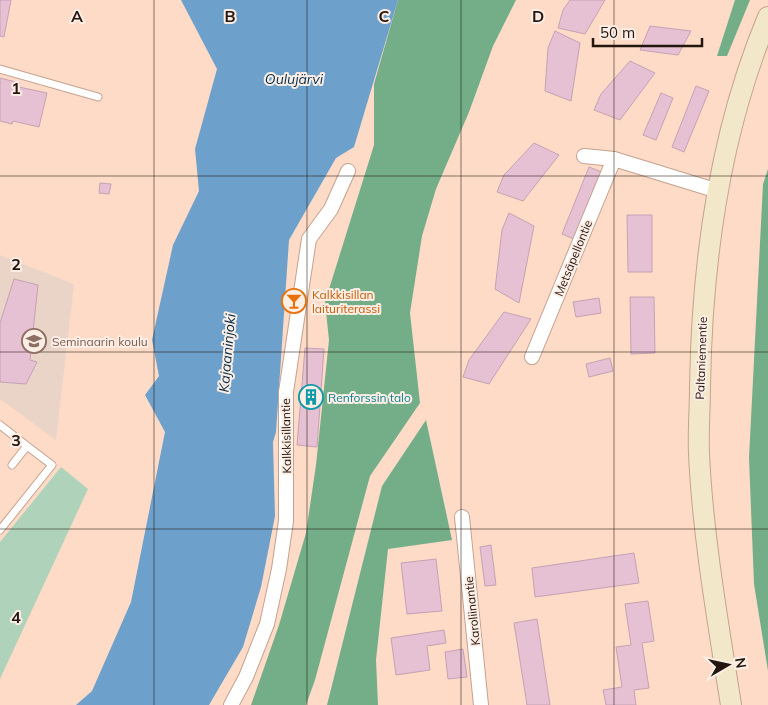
<svg xmlns="http://www.w3.org/2000/svg" width="768" height="705" font-family="Mulish,sans-serif">
  <rect width="100%" height="100%" fill="#fedbc7"/>
  <path fill="#ead4c8" d="M0,255L74,284L56,440L0,399Z"/>
  <path fill="#afd3ba" d="M61,467L88,489L0,679V542Z"/>
  <path fill="#73ae88" d="M398,0H516L493,46L469,112L436,189L422,236L410,313L420,403L370,476L315,680L306,705H251L279,625L306,533L316,465L329,340L325,302L374,145V84Z
    M735,0H750L727,56H717Z
    M768,169V671L754,584L749,458L763,184Z
    M426,420L452,540L388,549L376,660L378,705H327L382,486Z"/>
  <path fill="#6da0ca" d="M181,0H398L354,147L336,158L289,240L276,432L273,442L275,516L261,587L243,647L209,705H76L92,691L131,602L165,432L145,395L159,376L152,340L173,245L199,191L195,149L217,69Z"/>
  <path fill="#e6c1d3" stroke="#c5a2b3" d="M0,0H11L4,37L0,36Z
    M570,0H605L585,34L558,28L563,10Z
    M650,26L691,31L678,55L640,50Z
    M555,31L580,43L571,101L545,91L548,48Z
    M630,61L655,73L620,120L594,110L601,94Z
    M0,78L20,83L19,87L47,93L39,127L13,121L12,124L0,121Z
    M696,86L709,91L684,152L672,147Z
    M661,93L673,98L656,140L643,135Z
    M534,143L559,155L523,201L497,192L504,175Z
    M589,167L602,172L574,239L562,234Z
    M100,183L111,184L109,194L99,193Z
    M509,213L534,226L519,303L495,289L502,230Z
    M627,215H652V272H628Z
    M14,279L38,285L30,360L37,362L26,384L0,382V323Z
    M630,297H654L655,353L631,354Z
    M599,298L601,313L576,317L573,302Z
    M504,312L531,319L489,384L463,377L469,360Z
    M305,348L324,349L317,447L297,445Z
    M610,358L613,371L589,377L586,364Z
    M491,545L496,585L485,586L480,547Z
    M634,553L639,583L535,597L532,568Z
    M436,559L442,611L407,614L401,563Z
    M648,601L654,641L642,643L649,688L634,690L636,705H606L603,690L622,687L616,647L631,645L625,604Z
    M537,619L550,705H527L514,623Z
    M444,630L446,643L427,646L430,670L396,675L391,638Z
    M463,649L467,677L448,679L445,652Z"/>
  <g fill="none" stroke-linecap="round" stroke-linejoin="round">
    <defs>
      <path id="lane" d="M0,69L98,97
        M0,425L27,446L12,465
        M0,530L52,465L27,446"/>
      <path id="street" d="M584,156L614,159L718,191
        M532,357L614,159
        M462,517L481,705
        M231,705L246,677L267,624L279,569L286,521V392L309,239L331,209L348,171"/>
      <path id="secondary" d="M731,705C718,622 703,538 699,454C698,432 700,409 700,386C702,260 719,134 768,17"/>
    </defs>
    <use href="#lane" stroke="#c4a290" stroke-width="9"/>
    <use href="#street" stroke="#c4a290" stroke-width="16"/>
    <use href="#secondary" stroke="#c4a290" stroke-width="22"/>
    <use href="#lane" stroke="#fff" stroke-width="7"/>
    <use href="#street" stroke="#fff" stroke-width="14"/>
    <use href="#secondary" stroke="#f2e8c9" stroke-width="20"/>
  </g>
  <path fill="none" stroke="#22160f" stroke-width="1" stroke-opacity="0.55" d="M154,0V705M307,0V705M461,0V705M614,0V705M0,176H768M0,352H768M0,529H768"/>
  <defs>
    <symbol id="bar-ring" viewBox="-11 -11 22 22"><circle r="9.5" fill="#fcede5" stroke="#e8710a" stroke-width="1.5"/><path d="M-6-5H6L.8 .8V4.5H3.5V6h-7V4.5H-.8V.8Z" fill="#e8710a"/></symbol>
    <symbol id="school-ring" viewBox="-11 -11 22 22"><circle r="9.5" fill="#fcede5" stroke="#8d6e63" stroke-width="1.5"/><path d="M0-5L7-2L0 1L-7-2ZM-4 1L0 2.5L4 1V4Q0 6-4 4Z" fill="#8d6e63"/></symbol>
    <symbol id="building-ring" viewBox="-11 -11 22 22"><circle r="9.5" fill="#fcede5" stroke="#0f9aa8" stroke-width="1.5"/><path d="M-4-6H4V6H1V3H-1V6H-4ZM-2.5-4.3h1.7v1.8h-1.7ZM.8-4.3h1.7v1.8H.8ZM-2.5-1h1.7V.8h-1.7ZM.8-1h1.7V.8H.8Z" fill="#0f9aa8"/></symbol>
  </defs>
  <g fill-rule="evenodd">
    <use href="#bar-ring" x="280" y="287" width="28" height="28"/>
    <use href="#school-ring" x="20" y="327" width="28" height="28"/>
    <use href="#building-ring" x="297" y="383" width="28" height="28"/>
  </g>
  <g text-anchor="middle" dominant-baseline="central" stroke-width="4" stroke-linejoin="round" paint-order="stroke">
    <g font-size="12" fill="#22160f" stroke="#fcede5">
      <text transform="translate(573 258) rotate(-68)">Metsäpellontie</text>
      <text transform="translate(701 358) rotate(-88)">Paltaniementie</text>
      <text transform="translate(286 436) rotate(-91)">Kalkkisillantie</text>
      <text transform="translate(472 611) rotate(-96)">Karoliinantie</text>
    </g>
    <g font-size="12" fill="#c56008" stroke="#fcede5" text-anchor="start">
      <text x="312" y="294">Kalkkisillan<tspan x="312" dy="14">laituriterassi</tspan></text>
    </g>
    <g font-size="12" fill="#785e54" stroke="#fcede5" text-anchor="start">
      <text x="52" y="341">Seminaarin koulu</text>
    </g>
    <g font-size="12" fill="#0d838f" stroke="#fcede5" text-anchor="start">
      <text x="328" y="397">Renforssin talo</text>
    </g>
    <g font-size="14" font-style="italic" fill="#042e4b" stroke="#fcede5">
      <text x="294" y="79">Oulujärvi</text>
      <text transform="translate(227 353) rotate(-85)">Kajaaninjoki</text>
    </g>
  </g>
  <g font-size="16" text-anchor="middle" font-weight="bold" fill="#22160f" stroke="#fcede5" stroke-width="4" stroke-linejoin="round" paint-order="stroke">
    <text x="77" y="22">A</text>
    <text x="230" y="22">B</text>
    <text x="384" y="22">C</text>
    <text x="538" y="22">D</text>
    <text x="16" y="94">1</text>
    <text x="16" y="270">2</text>
    <text x="16" y="446">3</text>
    <text x="16" y="623">4</text>
  </g>
  <g transform="translate(728 665) rotate(81)" stroke="#fcede5" stroke-width="4" paint-order="stroke">
  <path d="M0-4L9 19L0 12L-9 19Z" fill="#22160f"/>
  <text y="-8" font-size="14" font-weight="bold" text-anchor="middle" fill="#22160f">N</text>
  </g>
  <path d="M593 38v8h109v-8" fill="none" stroke="#22160f" stroke-width="2.5"/>
  <text x="600" y="38" font-size="15" fill="#22160f" stroke="#fcede5" stroke-width="4" paint-order="stroke">50 m</text>
</svg>
